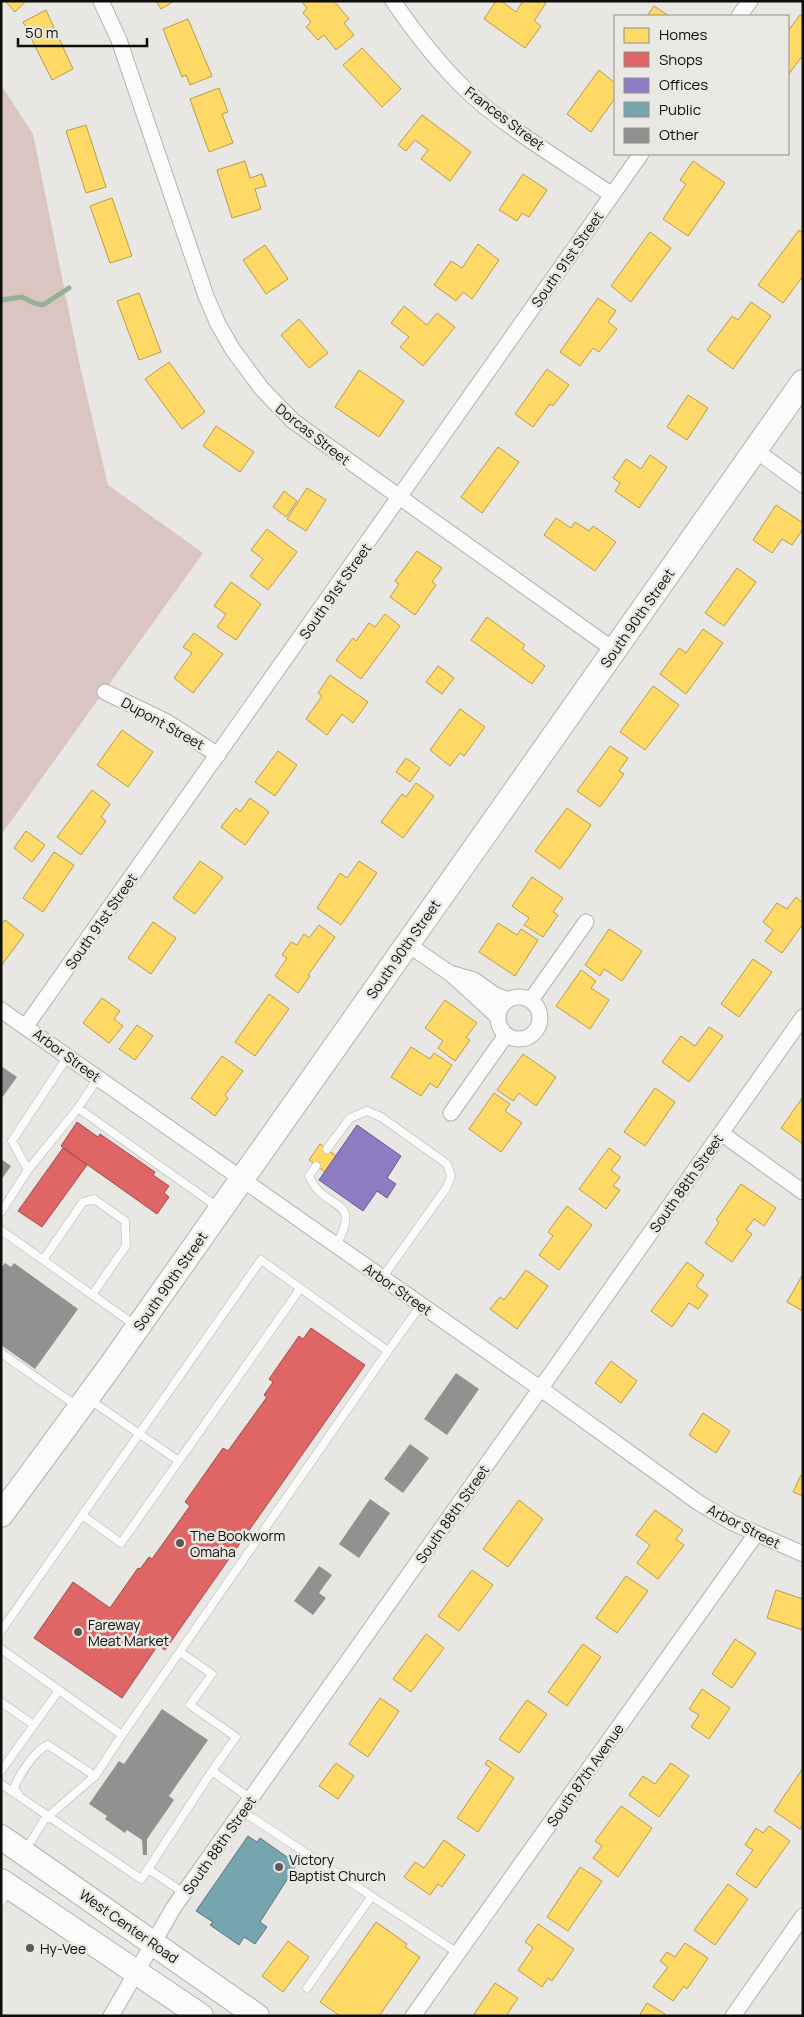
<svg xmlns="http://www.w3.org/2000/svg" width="804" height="2017" font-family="Manrope,sans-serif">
  <rect width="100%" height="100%" fill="#e8e7e4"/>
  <path fill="#dbc5c0" d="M1,85L33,134L81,371L108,485L203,553L1,835Z"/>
  <path fill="#ffd966" stroke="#b69c4b" d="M5,1H26L15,12Z
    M156,1H174L161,9Z
    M301,1H334L349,19L344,23L354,35L336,50L324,35L318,40L306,27L311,22L303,13L307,8Z
    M496,1H501L516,12L523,1H543L546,3L534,21L541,26L525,48L484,19Z
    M654,6L669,16H647Z
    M46,10L73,69L52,80L23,22Z
    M800,15L803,17V55L788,75V31Z
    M188,19L212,76L190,85L186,75L182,77L163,29Z
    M362,48L401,89L382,107L343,65Z
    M599,70L615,83V98L591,132L567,114Z
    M219,88L228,112L222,114L233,143L209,152L190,99Z
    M422,115L471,152L450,181L421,159L428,150L415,140L406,151L398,145Z
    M86,125L106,187L86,193L66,131Z
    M245,161L250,178L262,174L266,186L255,189L261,209L232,218L217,170Z
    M693,161L725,183L688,236L663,219L686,184L680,180Z
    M523,174L547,190L529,217L522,213L517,221L499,210Z
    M112,198L132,256L110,263L90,206Z
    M799,230L803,233V276L783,303L758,285Z
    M650,232L671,248L631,302L611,286Z
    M478,244L499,260L472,299L463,292L456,301L434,285L451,261L462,268Z
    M265,245L288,279L266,294L243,260Z
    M139,293L161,352L139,360L117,301Z
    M598,298L616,311L608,322L617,329L599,352L593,348L580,366L560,352Z
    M751,302L771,316L733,369L707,350L732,316L738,320Z
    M404,306L427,325L437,313L455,327L423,366L400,347L409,337L391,323Z
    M299,319L328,353L309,368L281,335Z
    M169,362L205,412L182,429L145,379Z
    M547,369L569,385L553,406L550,404L533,427L515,414Z
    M359,370L404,401L379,437L335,407Z
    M688,395L708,408L687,440L667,427Z
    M216,426L254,452L240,472L203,446Z
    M498,447L519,462L482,513L461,497Z
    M650,455L667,467L639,508L615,491L620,483L613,478L626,459L641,469Z
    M307,488L326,500L306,531L287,519Z
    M284,491L297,501L286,517L273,507Z
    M776,505L803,523V529L792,545L782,539L772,553L753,540Z
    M556,518L571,528L575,522L589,531L593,526L616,542L595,571L544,535Z
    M267,529L297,552L268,590L250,576L263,559L251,550Z
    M417,551L442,568L432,582L436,585L415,615L390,597L399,584L395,581Z
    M737,568L756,582L724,626L705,613Z
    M231,582L261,604L236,640L217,627L226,614L214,606Z
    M385,614L400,626L361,679L336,660L353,638L356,641L369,623L375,627Z
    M487,617L525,645L522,649L545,666L532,684L471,640Z
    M703,629L723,643L686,694L660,674L679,648L686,653Z
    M194,633L223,654L193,693L174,678L192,653L183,647Z
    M438,666L454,678L442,694L426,682Z
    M330,675L368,702L353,723L342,714L327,735L306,719L322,696L318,693Z
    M653,686L679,705L645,750L620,732Z
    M460,709L485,727L464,756L460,753L450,766L430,750Z
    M122,730L153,752L128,787L97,765Z
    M610,746L628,758L619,771L624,774L600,807L577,791Z
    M278,751L297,765L275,796L255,782Z
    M406,758L420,768L410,782L396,772Z
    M416,783L434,796L403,838L381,822L402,794L406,797Z
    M92,790L110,804L101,817L106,821L81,855L57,837Z
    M250,798L269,812L245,845L221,827L236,808L240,812Z
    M567,808L591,825L560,869L535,851Z
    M26,831L45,845L32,862L14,848Z
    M54,852L74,865L43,912L23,898Z
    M200,861L223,877L195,914L173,898Z
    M359,861L377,873L341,925L317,908L340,873L347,878Z
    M532,877L563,898L553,912L558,915L543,937L524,925L529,918L512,906Z
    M796,897L803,903V924L782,953L765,941L773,930L763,922L777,903L787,909Z
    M5,920L24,935L1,966V925Z
    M153,922L176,938L151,974L128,958Z
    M498,923L517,935L521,929L538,940L515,976L479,952Z
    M319,925L335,937L308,975L310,976L298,993L275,976L287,958L282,955L291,942L297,945L304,934L309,938Z
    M609,929L642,951L622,981L604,969L600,976L585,965Z
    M753,959L772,972L739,1017L721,1004Z
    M581,970L596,981L591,988L609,1000L590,1029L556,1006Z
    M269,994L289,1009L255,1056L235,1042Z
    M102,998L120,1011L114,1019L123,1026L109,1043L83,1023Z
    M445,1000L477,1023L466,1037L470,1040L455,1061L438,1048L443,1041L425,1028Z
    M137,1025L153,1036L135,1060L119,1049Z
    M709,1027L723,1036L689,1082L662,1062L681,1036L695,1046Z
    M411,1047L430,1059L434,1053L452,1065L437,1088L430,1083L421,1096L391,1077Z
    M523,1054L556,1077L536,1106L519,1093L513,1101L497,1090Z
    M222,1056L243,1071L225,1095L228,1098L215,1116L191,1098Z
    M655,1088L675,1102L645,1146L624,1132Z
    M494,1093L510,1104L505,1111L522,1123L501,1152L469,1129Z
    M803,1097V1144L781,1128Z
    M320,1144L336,1156L325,1172L309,1160Z
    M609,1148L621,1157L611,1170L620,1177L613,1186L620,1190L606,1209L579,1189Z
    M741,1184L776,1208L764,1226L754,1219L746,1230L752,1234L732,1262L705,1243L719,1222L716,1220Z
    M567,1206L592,1225L559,1270L539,1255L553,1236L548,1232Z
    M687,1262L704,1275L696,1286L708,1295L698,1309L689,1303L672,1327L651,1311Z
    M526,1270L548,1286L517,1329L490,1309L500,1297L504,1300Z
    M803,1274V1311L787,1302Z
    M611,1361L637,1381L621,1403L595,1383Z
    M703,1413L730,1431L716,1453L689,1435Z
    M801,1475H803V1496L793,1492Z
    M519,1500L543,1519L508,1567L483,1549Z
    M655,1510L683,1530L676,1539L684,1545L658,1579L637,1563L650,1545L636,1535Z
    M472,1570L493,1585L459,1631L438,1616Z
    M626,1576L648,1591L617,1633L596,1618Z
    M776,1590L803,1599V1630L767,1618Z
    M426,1634L444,1648L411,1692L393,1679Z
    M735,1639L756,1653L732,1688L712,1674Z
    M583,1644L601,1657L567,1706L548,1692Z
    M702,1689L730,1708L709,1739L691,1727L699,1715L689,1709Z
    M380,1698L399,1711L368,1757L349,1744Z
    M527,1700L547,1714L519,1753L499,1739Z
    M488,1760L514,1778L478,1832L457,1818L491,1768L485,1764Z
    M336,1763L354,1776L338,1799L319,1786Z
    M671,1763L689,1776L659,1817L629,1795L643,1776L655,1784Z
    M803,1768V1824L800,1829L774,1811Z
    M621,1806L652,1828L618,1877L593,1858L602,1846L595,1841Z
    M769,1826L790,1841L756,1888L736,1874L753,1850L745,1845L756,1828L763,1833Z
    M444,1840L465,1855L442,1887L438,1884L430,1895L404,1877L415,1862L424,1868Z
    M580,1867L602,1881L568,1931L547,1917Z
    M728,1884L748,1899L715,1945L694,1930Z
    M376,1922L407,1944L405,1947L420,1957L379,2016H340L320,2002Z
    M538,1924L574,1949L552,1981L548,1978L542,1987L518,1970L533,1948L525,1942Z
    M288,1941L309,1957L283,1992L262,1976Z
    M685,1943L708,1958L687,1989L684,1986L673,2001L653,1987L668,1967L660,1961L667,1952L675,1957Z
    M495,1983L518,1998L506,2016H476L474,2014Z
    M647,2003L665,2014L664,2016H639Z"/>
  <path fill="#e06666" stroke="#a14b4b" d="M77,1122L98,1137L100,1134L155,1172L153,1175L169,1186L164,1193L169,1197L157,1214L61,1146Z
    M63,1148L87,1165L42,1227L18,1211Z
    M311,1328L365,1365L165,1650L158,1645L122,1698L34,1638L73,1582L110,1608L138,1568L140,1569L149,1557L152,1559L190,1506L185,1502L223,1448L228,1451L267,1397L264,1395L273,1382L269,1379L299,1336L303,1339Z"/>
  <path fill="#8e7cc3" stroke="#675b8c" d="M357,1125L401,1156L387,1178L396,1184L387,1198L377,1191L363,1211L319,1180Z"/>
  <path fill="#76a5af" stroke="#56777e" d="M248,1836L257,1842L260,1838L297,1864L260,1922L267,1927L255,1944L244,1937L239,1945L210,1925L213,1922L196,1911Z"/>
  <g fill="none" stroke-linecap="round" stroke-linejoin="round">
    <path stroke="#97ae97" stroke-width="5" d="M1,300L22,297L34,303L43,305L69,288"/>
  </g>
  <path fill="#92918f" d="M1,1066L17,1077L1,1099Z
    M1,1159L11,1166L1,1180Z
    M5,1263L11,1267L14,1263L78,1309L35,1369L1,1345V1268Z
    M456,1373L479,1389L447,1435L424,1419Z
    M410,1444L429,1458L403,1493L384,1479Z
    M370,1499L390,1513L359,1558L339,1544Z
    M319,1566L332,1575L319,1593L326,1598L313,1615L294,1601Z
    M162,1709L208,1740L169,1796L174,1800L147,1839V1855H143L142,1840L127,1830L125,1833L105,1819L107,1816L89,1804L119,1761L124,1764Z"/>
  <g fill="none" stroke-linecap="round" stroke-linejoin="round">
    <defs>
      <path id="lane" d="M78,1108L219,1208
        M327,1149L350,1118L367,1111L381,1117L447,1164L451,1176L447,1187L382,1278
        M316,1166L309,1176C324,1212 364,1196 336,1245
        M28,1170L78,1108L98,1078
        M1,1212L28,1170L12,1141L68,1056
        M1,1230L136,1326
        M43,1260L83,1202L94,1199L125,1221L126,1246L92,1295
        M1,1353L77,1406
        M90,1400L179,1461
        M82,1515L121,1543L300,1289
        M1,1631L261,1260L388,1351L421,1305
        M1,1649L122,1735L388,1351
        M180,1652L212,1674L190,1705L236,1737L212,1771
        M1,1702L34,1725
        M1,1771L59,1690
        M95,1776L48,1745C35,1750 19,1775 14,1788L20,1797L141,1879L148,1869L184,1893
        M1,1784L16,1794
        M242,1811L458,1953
        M25,1851L44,1820L95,1776L122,1735
        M148,1869L212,1771L251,1799
        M1,1902L10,1889
        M307,1988L371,1897"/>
      <path id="street" d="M101,1L119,40L206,296L218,324L233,350L262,389L293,421L614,650
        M393,1C415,33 438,63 466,90C506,128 566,163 612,195
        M739,16L750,1
        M755,450L803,485
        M105,692L167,722L218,755
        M407,944L451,974L497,1016
        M453,974L474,980L495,995L508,1000
        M498 1018a21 21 0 1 1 42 0a21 21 0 1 1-42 0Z
        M531,1000L586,922
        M1,1010L541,1389L699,1503L733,1523L803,1554
        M26,1026L641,154
        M451,1113L506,1035
        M721,1133L803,1192
        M111,2016L174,1907L803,1017
        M413,2016L756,1534
        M733,2016L803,1916"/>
      <path id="primary" d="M1,1515L109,1368L803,382
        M1,1837L257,2016
        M1,1881L201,2016"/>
    </defs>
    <use href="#lane" stroke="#b2b2b0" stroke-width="9"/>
    <use href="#street" stroke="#b2b2b0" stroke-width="17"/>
    <use href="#primary" stroke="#b2b2b0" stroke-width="26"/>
    <use href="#lane" stroke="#fcfbfb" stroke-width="8"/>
    <use href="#street" stroke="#fcfbfb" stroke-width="15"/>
    <use href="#primary" stroke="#fcfbfb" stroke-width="24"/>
  </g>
  <g fill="#5a5957" stroke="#e9e8e3" stroke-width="2">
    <circle cx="180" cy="1543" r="5"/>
    <circle cx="78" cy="1632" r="5"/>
    <circle cx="279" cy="1867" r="5"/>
    <circle cx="30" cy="1948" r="5"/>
  </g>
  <g text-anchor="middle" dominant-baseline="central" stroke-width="5" stroke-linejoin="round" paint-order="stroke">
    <g font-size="14" fill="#0d0d0b" stroke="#e9e8e3">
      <text transform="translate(505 118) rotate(37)">Frances Street</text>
      <text transform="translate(567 259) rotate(-55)">South 91st Street</text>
      <text transform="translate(313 434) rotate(38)">Dorcas Street</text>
      <text transform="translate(335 591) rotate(-55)">South 91st Street</text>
      <text transform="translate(637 618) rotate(-55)">South 90th Street</text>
      <text transform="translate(163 723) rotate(29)">Dupont Street</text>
      <text transform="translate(101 921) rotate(-55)">South 91st Street</text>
      <text transform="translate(403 949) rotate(-55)">South 90th Street</text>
      <text transform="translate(67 1055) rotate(36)">Arbor Street</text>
      <text transform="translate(686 1183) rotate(-55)">South 88th Street</text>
      <text transform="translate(170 1281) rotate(-55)">South 90th Street</text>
      <text transform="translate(398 1289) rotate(35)">Arbor Street</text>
      <text transform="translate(452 1514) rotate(-55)">South 88th Street</text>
      <text transform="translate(744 1526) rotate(27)">Arbor Street</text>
      <text transform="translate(585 1775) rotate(-55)">South 87th Avenue</text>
      <text transform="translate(219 1845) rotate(-55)">South 88th Street</text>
      <text transform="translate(129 1926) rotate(35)">West Center Road</text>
    </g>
    <g font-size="14" fill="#0d0d0b" stroke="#e9e8e3" text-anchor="start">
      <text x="190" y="1535">The Bookworm<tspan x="190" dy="16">Omaha</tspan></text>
      <text x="88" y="1624">Fareway<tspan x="88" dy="16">Meat Market</tspan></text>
      <text x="289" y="1859">Victory<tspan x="289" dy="16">Baptist Church</tspan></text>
      <text x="40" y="1948">Hy-Vee</text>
    </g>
  </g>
  <rect width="804" height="2017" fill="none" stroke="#0d0d0b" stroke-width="5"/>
  <rect x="614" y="15" width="175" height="140" fill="#e9e8e3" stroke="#91908d"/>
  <rect x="624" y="28" width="25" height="15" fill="#ffd966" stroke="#91908d"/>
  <text x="659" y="40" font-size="15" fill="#0d0d0b">Homes</text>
  <rect x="624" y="52" width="25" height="15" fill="#e06666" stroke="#91908d"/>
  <text x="659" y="65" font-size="15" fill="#0d0d0b">Shops</text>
  <rect x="624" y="78" width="25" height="15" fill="#8e7cc3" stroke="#91908d"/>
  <text x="659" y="90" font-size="15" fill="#0d0d0b">Offices</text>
  <rect x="624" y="102" width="25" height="15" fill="#76a5af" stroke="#91908d"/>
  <text x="659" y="115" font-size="15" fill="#0d0d0b">Public</text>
  <rect x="624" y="128" width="25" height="15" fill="#92918f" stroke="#91908d"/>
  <text x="659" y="140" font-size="15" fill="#0d0d0b">Other</text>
  <path d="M18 38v8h129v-8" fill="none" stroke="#0d0d0b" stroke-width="2.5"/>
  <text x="25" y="38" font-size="15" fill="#0d0d0b" stroke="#e9e8e3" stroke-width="4" paint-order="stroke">50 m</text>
</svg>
